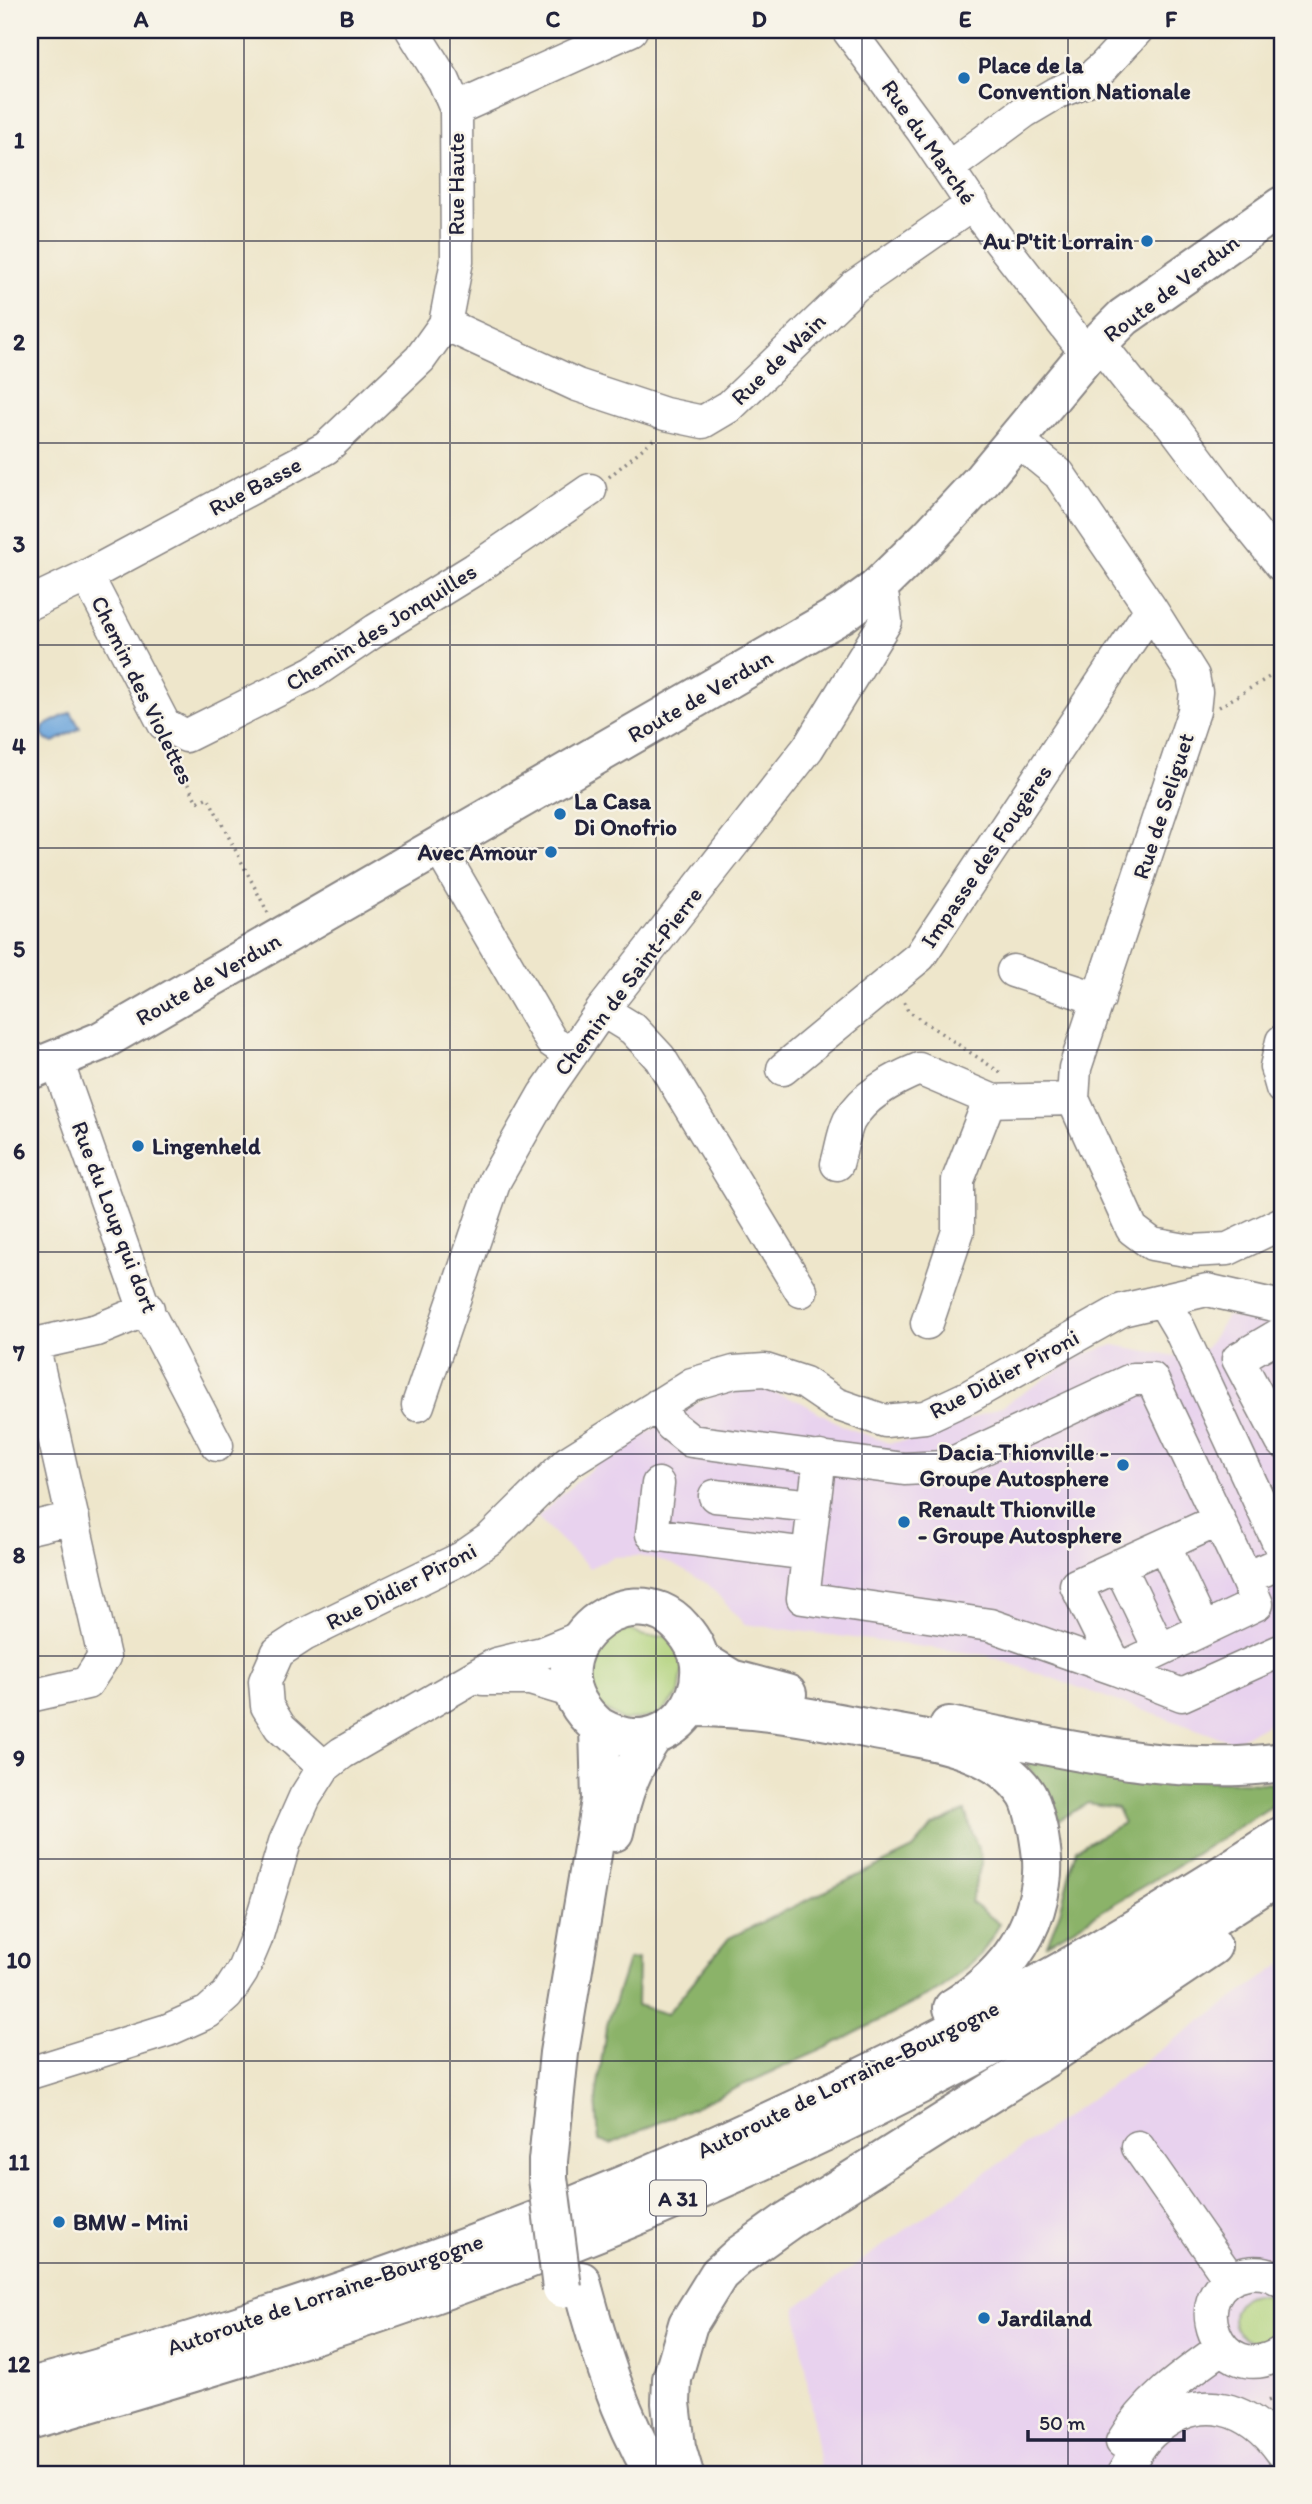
<svg xmlns="http://www.w3.org/2000/svg" width="1312" height="2504" font-family="Itim,sans-serif">
  <rect width="100%" height="100%" fill="#f7f3e8"/>
  <filter id="ink" filterUnits="userSpaceOnUse"><feTurbulence type="fractalNoise" baseFrequency=".0143" numOctaves="2"/><feDisplacementMap in="SourceGraphic" scale="14" xChannelSelector="R" yChannelSelector="G"/><feConvolveMatrix kernelMatrix="1 2 1 2 8 2 1 2 1" color-interpolation-filters="sRGB"/></filter>
  <filter id="wash" filterUnits="userSpaceOnUse"><feTurbulence type="fractalNoise" baseFrequency=".00686" numOctaves="4" result="noise"/><feDisplacementMap in="SourceGraphic" scale="28" xChannelSelector="R" yChannelSelector="G"/><feGaussianBlur stdDeviation="1.57" result="paint"/><feColorMatrix in="noise" values="0 0 0 0 0 0 0 0 0 0 0 0 0 0 0 0 0 1.4 0 .05"/><feComposite in="paint" operator="in"/></filter>
  <g filter="url(#wash)">
    <rect width="100%" height="100%" fill="#eee6cb"/>
    <path fill="#e8d2ee" d="M1227,1316L1282,1327V1716L1233,1742L986,1655L744,1624L708,1584L672,1564L639,1556L613,1557L589,1568L537,1517L598,1463L691,1406L726,1390H766L801,1402L845,1427L889,1443L921,1439L1003,1406L1082,1355L1114,1345L1176,1356L1206,1348Z
      M1282,1964V2474H821L796,2307Z"/>
    <path fill="#afd179" stroke="#687a5a" stroke-width="2" d="M622,1623C636,1636 648,1639 666,1635L677,1648L683,1665L679,1694L657,1716L623,1721L591,1700L586,1655Z
      M1233 2318a24 24 0 1 1 48 0a24 24 0 1 1-48 0Z"/>
    <path fill="#8bb369" stroke="#566a52" stroke-width="2" d="M1023,1757L1170,1778L1279,1784L1280,1801L1180,1864L1047,1944L1060,1912L1076,1849L1124,1823L1117,1808L1088,1803L1059,1820Z
      M965,1811L982,1860L971,1902L1000,1924L981,1954L941,1989L830,2046L611,2144L599,2141L596,2099L606,2028L628,1960L638,1959L637,2005L667,2014L729,1938L913,1849L933,1826Z"/>
    <path fill="#6ba4db" stroke="#46638b" stroke-width="2" d="M71,712L80,728L54,742L46,740L42,734L44,726Z"/>
  </g>
  <g filter="url(#ink)">
    <g fill="none" stroke-linecap="round" stroke-linejoin="round">
      <defs>
        <path id="minor" d="M848,30L922,130L980,216L1087,354
          M456,109L631,30
          M948,168L1024,112L1056,93L1088,80L1104,66L1137,30
          M445,324L577,385L665,414L703,422L730,406L855,286L973,204
          M1098,342L1141,396L1170,422L1231,503L1282,566
          M1017,440L1059,474L1151,609L1193,676L1196,692L1194,711L1075,1068L1073,1099L1132,1229L1152,1244L1191,1251L1228,1249L1282,1223
          M87,576L164,724L186,736L314,672L376,630L475,569L590,490
          M30,603L87,576L326,448L420,359L445,324L457,261L456,109L444,81L412,30
          M438,846L551,1041L571,1055
          M1013,971L1099,999
          M602,1010L633,1029L660,1058L801,1291
          M1282,1041L1276,1067L1282,1088
          M57,1061L141,1299L217,1445
          M783,1069L920,956L1151,609
          M837,1164C841,1151 843,1134 849,1121C864,1095 892,1080 919,1069L994,1101
          M1163,1301L1179,1328L1282,1550
          M927,1323L958,1231V1180L989,1101L1073,1099
          M1282,1333L1238,1359L1282,1442
          M30,1345L97,1330L148,1309
          M418,1405L495,1180L544,1094L602,1010L808,748L886,621L883,599L876,589
          M658,1405L671,1425L691,1441L904,1469L944,1467L1133,1379H1152L1246,1578L1282,1562
          M820,1457L803,1598L990,1625L1118,1670L1257,1604L1246,1578
          M658,1484L652,1534L808,1554
          M715,1496L814,1506
          M1219,1520L1076,1585L1118,1670L1182,1695L1280,1651
          M30,1528L73,1518
          M1164,1545L1203,1629
          M1119,1565L1160,1650
          M483,1679H530L573,1692
          M30,1696L87,1683L104,1657L33,1344
          M324,1767L280,1727L267,1706L265,1681L278,1652L304,1635L462,1558L491,1538L568,1462L692,1384L734,1372L765,1370L805,1383L836,1404L885,1421L925,1417L968,1397L1122,1310L1207,1290L1282,1307
          M30,2073L168,2030L208,2012L227,1995L242,1972L256,1939L285,1842L305,1797L324,1767L342,1753L496,1664L542,1653L581,1637
          M1138,2147L1230,2279
          M1282,2281C1272,2274 1260,2271 1247,2273C1178,2286 1218,2394 1282,2352
          M1122,2442C1146,2401 1184,2375 1222,2348
          M1123,2474C1132,2459 1141,2441 1155,2430C1201,2391 1250,2407 1282,2452"/>
        <path id="major" d="M30,1070L101,1041L843,613L876,589L929,537L983,479L1087,354L1124,317L1282,206
          M614,1832C623,1791 630,1771 653,1736
          M548,2161L559,2053L601,1800L599,1727C516,1657 630,1566 682,1628C691,1638 699,1650 700,1665C703,1703 674,1739 634,1738C621,1738 610,1733 599,1727
          M581,2281C599,2349 619,2413 654,2474"/>
        <path id="highway" d="M700,1660L731,1679L787,1694
          M691,1707C752,1707 810,1717 870,1729C922,1739 995,1745 1027,1795C1033,1805 1035,1819 1038,1830C1041,1848 1044,1865 1041,1883C1033,1940 1000,1979 953,2008
          M949,1726C1058,1747 1171,1778 1282,1762
          M30,2387C132,2361 233,2328 334,2294C666,2182 989,2031 1282,1836
          M30,2420C202,2371 374,2319 541,2254C798,2155 1053,2025 1282,1873
          M684,2474L676,2447L671,2403L672,2379L688,2324L719,2274L740,2255L789,2220L1044,2059L1212,1946"/>
      </defs>
      <use href="#minor" stroke="#888483" stroke-width="35"/>
      <use href="#major" stroke="#888483" stroke-width="42"/>
      <use href="#highway" stroke="#888483" stroke-width="42"/>
      <path stroke="#888483" stroke-width="3.5" stroke-dasharray="2 5" stroke-linecap="butt" d="M609,477L654,439
        M1219,707L1281,670L1282,672
        M175,759L197,802L208,797L268,913
        M904,1002L908,1011L1001,1073
        M1268,2401L1282,2395"/>
      <use href="#minor" stroke="#fff" stroke-width="32"/>
      <use href="#major" stroke="#fff" stroke-width="38"/>
      <use href="#highway" stroke="#fff" stroke-width="38"/>
      <defs>
        <path id="major-bridge" d="M548,2161V2178L562,2288"/>
      </defs>
      <use href="#major-bridge" stroke="#888483" stroke-width="42" stroke-linecap="butt"/>
      <use href="#major-bridge" stroke="#fff" stroke-width="38"/>
    </g>
  </g>
  <path fill="none" stroke="#22223b" stroke-width="2" stroke-opacity="0.55" d="M244,30V2474M450,30V2474M656,30V2474M862,30V2474M1068,30V2474M30,241H1282M30,443H1282M30,645H1282M30,848H1282M30,1050H1282M30,1252H1282M30,1454H1282M30,1656H1282M30,1859H1282M30,2061H1282M30,2263H1282"/>
  <g fill="#1f6fb2" stroke="#f7f3e8" stroke-width="2.5">
    <circle cx="964" cy="78" r="7"/>
    <circle cx="1147" cy="241" r="7"/>
    <circle cx="560" cy="814" r="7"/>
    <circle cx="551" cy="852" r="7"/>
    <circle cx="138" cy="1146" r="7"/>
    <circle cx="1123" cy="1465" r="7"/>
    <circle cx="904" cy="1522" r="7"/>
    <circle cx="59" cy="2222" r="7"/>
    <circle cx="984" cy="2318" r="7"/>
  </g>
  <g text-anchor="middle" dominant-baseline="central" stroke-width="5" stroke-linejoin="round" paint-order="stroke">
    <rect fill="#f7f3e8" stroke="#62616f" stroke-width="2" x="650" y="2180.5" width="56" height="35" rx="5"/>
    <g font-size="21" font-weight="bold" fill="#22223b">
      <text x="678" y="2198">A 31</text>
    </g>
    <g font-size="23" font-weight="bold" fill="#22223b" stroke="#f7f3e8" text-anchor="start">
      <text x="978" y="65">Place de la<tspan x="978" dy="26">Convention Nationale</tspan></text>
      <text x="1133" y="241" text-anchor="end">Au P'tit Lorrain</text>
      <text x="574" y="801">La Casa<tspan x="574" dy="26">Di Onofrio</tspan></text>
      <text x="537" y="852" text-anchor="end">Avec Amour</text>
      <text x="152" y="1146">Lingenheld</text>
      <text x="1109" y="1452" text-anchor="end">Dacia Thionville -<tspan x="1109" dy="26">Groupe Autosphere</tspan></text>
      <text x="918" y="1509">Renault Thionville<tspan x="918" dy="26">- Groupe Autosphere</tspan></text>
      <text x="73" y="2222">BMW - Mini</text>
      <text x="998" y="2318">Jardiland</text>
    </g>
    <g font-size="23" fill="#22223b" stroke="#f7f3e8">
      <text transform="translate(929 142) rotate(55)">Rue du Marché</text>
      <text transform="translate(456 184) rotate(-90)">Rue Haute</text>
      <text transform="translate(1171 288) rotate(-37)">Route de Verdun</text>
      <text transform="translate(778 359) rotate(-44)">Rue de Wain</text>
      <text transform="translate(255 486) rotate(-28)">Rue Basse</text>
      <text transform="translate(381 627) rotate(-32)">Chemin des Jonquilles</text>
      <text transform="translate(143 690) rotate(64)">Chemin des Violettes</text>
      <text transform="translate(700 696) rotate(-30)">Route de Verdun</text>
      <text transform="translate(1163 806) rotate(-72)">Rue de Seliguet</text>
      <text transform="translate(986 856) rotate(-56)">Impasse des Fougères</text>
      <text transform="translate(208 979) rotate(-30)">Route de Verdun</text>
      <text transform="translate(628 981) rotate(-53)">Chemin de Saint-Pierre</text>
      <text transform="translate(115 1217) rotate(69)">Rue du Loup qui dort</text>
      <text transform="translate(1004 1374) rotate(-28)">Rue Didier Pironi</text>
      <text transform="translate(401 1586) rotate(-27)">Rue Didier Pironi</text>
      <text transform="translate(848 2079) rotate(-26)">Autoroute de Lorraine-Bourgogne</text>
      <text transform="translate(325 2294) rotate(-19)">Autoroute de Lorraine-Bourgogne</text>
    </g>
  </g>
  <rect width="1312" height="2504" fill="none" stroke="#f7f3e8" stroke-width="77"/>
  <path d="M1028 2430v10h156v-10" fill="none" stroke="#22223b" stroke-width="3.5"/>
  <text x="1039" y="2430" font-size="21" fill="#22223b" stroke="#f7f3e8" stroke-width="5" paint-order="stroke">50 m</text>
  <rect x="38" y="38" width="1236" height="2428" fill="none" stroke="#22223b" stroke-width="2.5"/>
  <g font-size="23" text-anchor="middle" font-weight="bold" fill="#22223b">
    <text x="141" y="27">A</text>
    <text x="347" y="27">B</text>
    <text x="553" y="27">C</text>
    <text x="759" y="27">D</text>
    <text x="965" y="27">E</text>
    <text x="1171" y="27">F</text>
    <text x="19" y="148">1</text>
    <text x="19" y="350">2</text>
    <text x="19" y="552">3</text>
    <text x="19" y="754">4</text>
    <text x="19" y="957">5</text>
    <text x="19" y="1159">6</text>
    <text x="19" y="1361">7</text>
    <text x="19" y="1563">8</text>
    <text x="19" y="1766">9</text>
    <text x="19" y="1968">10</text>
    <text x="19" y="2170">11</text>
    <text x="19" y="2372">12</text>
  </g>
</svg>
